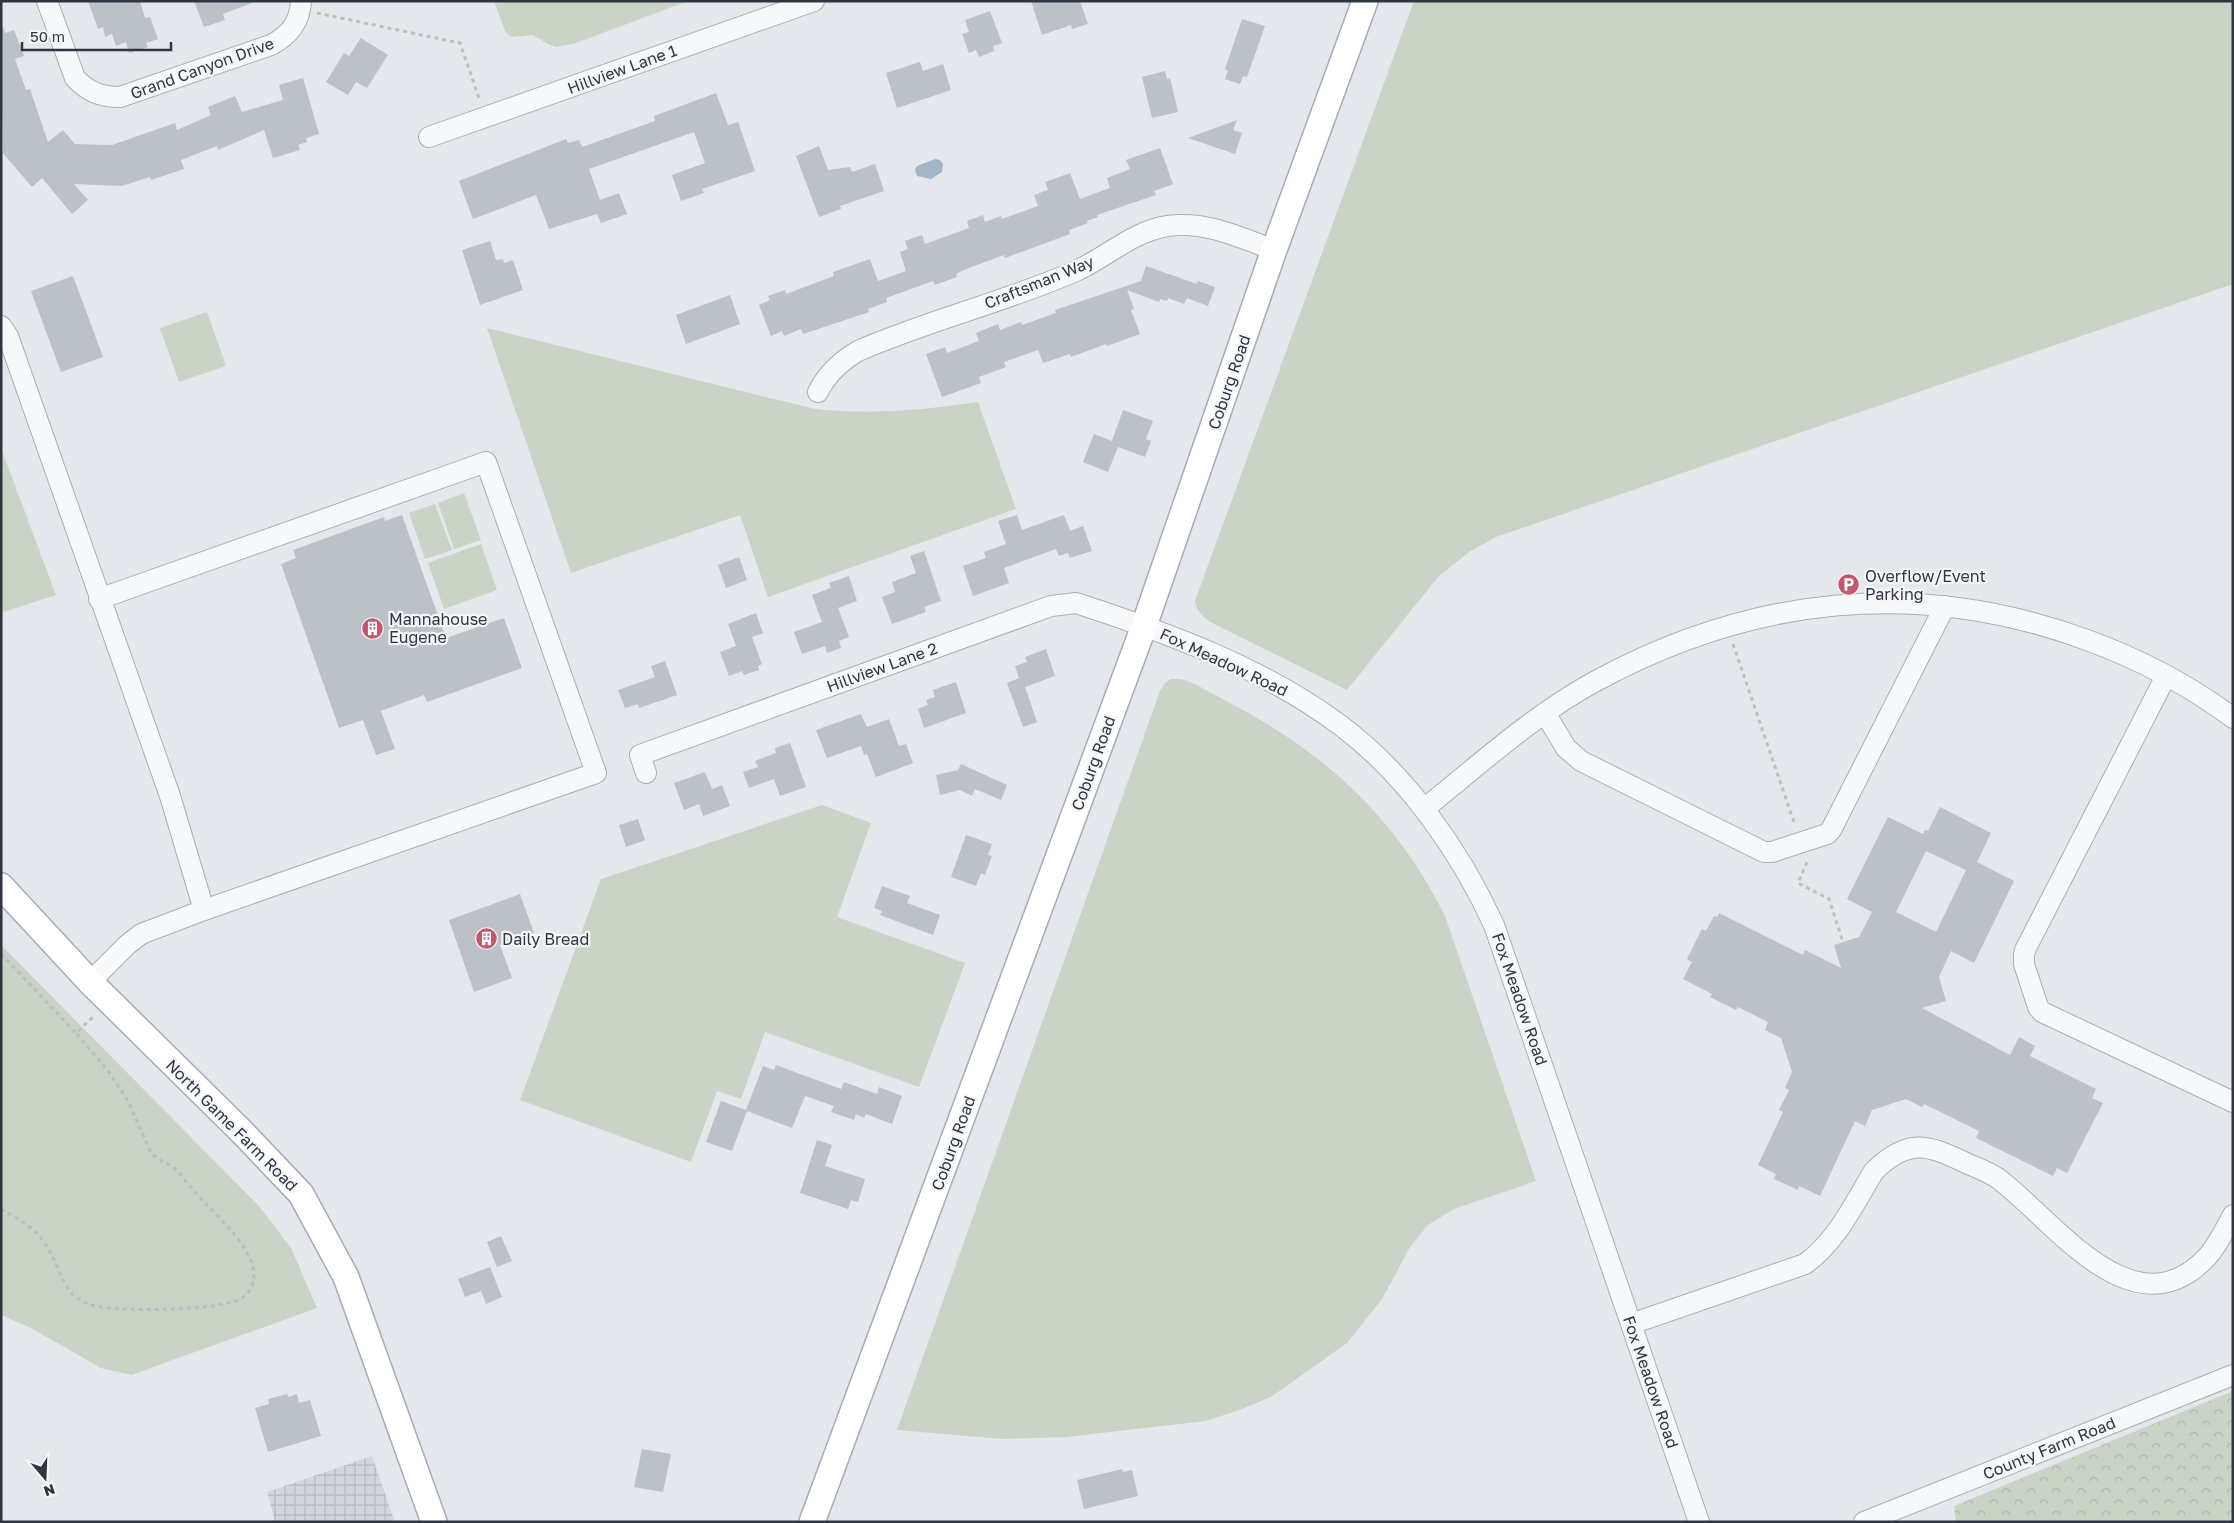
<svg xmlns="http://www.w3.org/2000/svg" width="2234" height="1523" font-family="'Golos Text',sans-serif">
  <defs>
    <pattern id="industrial-grid" width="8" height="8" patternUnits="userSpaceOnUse" patternTransform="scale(1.25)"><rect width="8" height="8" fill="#d3d6dc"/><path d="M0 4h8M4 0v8" fill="none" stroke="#b5b8be"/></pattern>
    <pattern id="forest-crowns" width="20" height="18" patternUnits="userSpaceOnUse" patternTransform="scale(1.25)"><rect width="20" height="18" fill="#cad4c6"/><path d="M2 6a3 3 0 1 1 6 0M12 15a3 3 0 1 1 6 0" fill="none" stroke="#aeb7ab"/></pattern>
  </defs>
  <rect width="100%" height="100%" fill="#e4e7eb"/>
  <path fill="url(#industrial-grid)" d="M372,1456L395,1522H275L267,1492Z"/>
  <path fill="#cad4c6" d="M494,1H688L576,43L557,47L548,44L533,35L511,37L505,31Z
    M1414,1H2233V284L1496,537L1469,552L1438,577L1347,690L1216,625C1205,619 1197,613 1195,601Z
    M207,312L226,366L179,382L160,328Z
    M487,328L815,409C870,415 923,410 978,402L1016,509L768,597L740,515L571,573Z
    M1,448L56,595L1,613Z
    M464,493L481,540L454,549L438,503Z
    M435,504L452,550L425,559L409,513Z
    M481,544L497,590L444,609L428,563Z
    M1171,679H1181L1195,684C1221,699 1250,712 1275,729C1350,776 1406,837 1445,916L1536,1181L1454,1209L1428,1225L1410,1247L1382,1299L1347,1343L1271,1397L1242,1409L1206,1421L1066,1437L1003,1439L897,1430L1160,691L1165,683Z
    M822,805L871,823L837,917L965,963L919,1087L765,1032L741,1099L717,1091L691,1162L520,1100L601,879Z
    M1,945L259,1206L291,1248L317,1308L131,1375L101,1368L31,1328L1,1315Z"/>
  <path fill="url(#forest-crowns)" d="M2233,1391V1522H1956L1954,1506Z"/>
  <path fill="#a3b6c7" d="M935,159L940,160L943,164L942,172L931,179L917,176L915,170L917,166Z"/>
  <path fill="#bcc1c7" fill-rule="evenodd" d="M88,1H140L145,18L150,17L158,39L146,43L148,47L129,53L126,42L116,46L112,34L105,37L103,27L98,29Z
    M194,1H252V3L223,14L225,20L204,27Z
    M1031,1H1080L1088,24L1072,29L1071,25L1042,35Z
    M990,11L1002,43L993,46L994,51L979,57L976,50L969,53L962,34L969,32L965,20Z
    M1242,19L1265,26L1247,77L1243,76L1240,84L1225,79L1228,71L1225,69Z
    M1,27H3L5,33L14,30L24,56L15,59L26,90L30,89L48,142L63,130L75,144L112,145L175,123L177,130L211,115L208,107L235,96L242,112L283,100L279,85L303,78L319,134L306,138L307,142L298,145L300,150L273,158L264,130L218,150L217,146L181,160L184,169L151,180L150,177L122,186L74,184L88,200L72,214L42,178L32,187L3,153Z
    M361,38L388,55L367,88L356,82L348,95L326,82L344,53L349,56Z
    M920,62L923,71L943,64L951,90L897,108L886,73Z
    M1165,71L1167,79L1170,78L1178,112L1152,118L1142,77Z
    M716,93L728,125L738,122L755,171L702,189L704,193L681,201L672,175L705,163L694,132L589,169L600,200L619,193L627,214L601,223L597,214L549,229L536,195L473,219L459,181L566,139L568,143L579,140L582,147L655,121L654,116Z
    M1237,120L1233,130L1242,133L1235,154L1188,138Z
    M819,146L828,170L850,167L852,172L875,164L884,191L840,206L841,209L819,217L796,156Z
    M1160,148L1173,184L1154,191L1156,195L1097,215L1098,217L1087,221L1088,223L1069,230L1070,234L1005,258L1004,255L966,269L956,274L957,277L935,285L933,281L886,298L887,302L868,309L869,312L803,334L801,329L784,336L782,331L771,336L759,305L770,300L768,296L785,290L786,294L834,276L833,272L870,259L878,281L906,271L900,252L908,249L905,241L922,235L925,244L969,228L967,221L983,215L985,222L1001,216L1002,219L1038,206L1034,195L1048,190L1045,182L1070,173L1080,199L1110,188L1107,178L1130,169L1126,160Z
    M490,241L496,260L503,259L504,263L513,260L523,290L480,305L462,250Z
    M1146,266L1197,284L1198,281L1215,287L1208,306L1187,298L1184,304L1168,298L1167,301L1160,299L1159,302L1127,290L1134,309L1131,310L1140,334L1107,346L1106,344L1071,357L1070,354L1043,363L1038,350L1004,362L1006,367L979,377L981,383L942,397L926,354L945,347L947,353L979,341L976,333L998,324L1000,330L1021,322L1022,325L1056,313L1055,310L1141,281Z
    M73,276L103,357L61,372L31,291Z
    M730,295L740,324L686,344L676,315Z
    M1123,410L1153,421L1146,439L1151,441L1145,457L1118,447L1108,472L1083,462L1094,434L1112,441Z
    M402,515L446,638L504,618L522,668L427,702L424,695L381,711L395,749L376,755L363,720L339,728L281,564L296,558L293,550L384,517L385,521Z
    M1017,515L1022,530L1064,515L1070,531L1083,526L1092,551L1070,558L1068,553L1059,556L1056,549L1004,568L1009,583L973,596L963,566L986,558L984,552L1006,544L998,521Z
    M924,551L941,601L924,607L926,612L892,624L882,597L895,592L892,582L916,573L910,556Z
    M739,557L747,580L726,588L718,565Z
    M849,576L857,601L838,608L849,637L839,641L841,648L827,653L825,646L802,654L794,632L822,622L812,595L831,588L829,583Z
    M756,613L763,633L752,637L762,664L758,666L759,670L744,675L742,671L729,676L720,652L736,646L728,624Z
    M1046,649L1055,676L1025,687L1037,722L1023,727L1007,683L1019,678L1015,666L1027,662L1025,657Z
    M665,661L677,695L639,708L638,704L625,708L618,690L655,677L651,666Z
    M956,682L966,713L924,728L918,709L928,705L926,700L935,697L933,690Z
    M861,714L867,727L889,719L899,746L906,744L913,763L876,777L867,754L864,755L861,746L827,758L816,730Z
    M790,743L806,787L780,796L774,779L749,788L743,772L758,767L755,761L776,753L775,748Z
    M961,764L1007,785L1001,800L975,789L972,796L960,790L940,795L936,775L958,770Z
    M705,772L712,789L722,785L730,806L703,816L699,804L684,810L674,783Z
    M1940,807L1991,833L1977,862L2014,881L1974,963L1951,951L1939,977L1946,1001L1922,1008L2010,1055L2019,1037L2035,1046L2030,1056L2096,1089L2092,1098L2103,1103L2067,1173L2057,1168L2053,1176L1976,1138L1979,1131L1924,1104L1922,1107L1906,1099L1872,1110L1865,1126L1855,1121L1820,1196L1799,1186L1798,1190L1774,1179L1776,1174L1758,1165L1783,1112L1779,1110L1789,1090L1785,1088L1792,1072L1781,1038L1765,1030L1768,1022L1738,1007L1736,1010L1710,997L1712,994L1683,979L1692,962L1687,959L1702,929L1706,931L1714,916L1717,917L1719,913L1803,955L1805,950L1841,968L1834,945L1859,937L1872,912L1847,899L1888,817L1923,834L1925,830L1928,831ZM1926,851L1966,870L1936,932L1896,912Z
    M638,819L645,840L626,847L619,825Z
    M966,835L992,844L988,855L992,856L985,875L981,873L976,886L951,877Z
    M882,886L910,896L907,903L940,915L933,935L880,915L882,911L874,908Z
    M520,894L534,933L500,945L512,978L474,992L449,920Z
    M776,1065L841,1089L844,1082L877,1094L879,1087L902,1096L892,1124L866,1114L864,1118L856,1114L854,1120L831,1112L834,1106L805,1096L792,1128L747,1111L732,1151L706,1142L721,1101L746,1110L763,1066L774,1070Z
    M817,1140L832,1145L825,1166L865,1179L858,1202L851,1200L848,1209L800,1193Z
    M501,1236L512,1261L497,1267L487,1242Z
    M490,1267L502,1297L486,1304L481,1291L465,1297L458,1279Z
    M287,1394L289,1397L297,1394L299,1403L310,1400L321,1436L268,1452L255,1408L269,1404L268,1399Z
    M642,1449L671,1454L663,1492L634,1487Z
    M1122,1469L1123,1472L1132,1470L1138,1496L1084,1509L1077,1480Z"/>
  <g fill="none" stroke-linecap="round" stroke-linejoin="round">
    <defs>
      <path id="minor" d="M47,1L75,78C88,92 101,97 120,97L271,45C290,35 300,22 301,1
        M429,137L814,1
        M1,326L8,336L170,796L204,910L141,934L127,945L90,982
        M818,392C827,374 841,361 858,351C929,320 1005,302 1076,271C1107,257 1133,231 1168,226C1206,221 1239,237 1274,250
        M99,599L486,462L596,773L204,910
        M2166,676L2025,950L2024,955V964L2038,1007L2042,1012L2233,1102
        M1545,713L1566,748L1581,761L1764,852H1772L1827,834L1831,830L1945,606
        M646,773L640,755L1051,606L1076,603C1168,633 1262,667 1340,725C1406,774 1460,851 1494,925L1699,1522
        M1424,809C1479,765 1533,715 1596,681C1753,596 1919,578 2087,640C2139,659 2189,685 2233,718
        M1631,1324L1805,1264C1837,1241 1854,1204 1874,1171C1908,1138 1927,1144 1966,1163C1977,1168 1990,1172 2000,1180C2054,1221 2134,1335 2207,1257C2218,1245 2225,1229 2233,1215
        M1864,1522L2233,1375"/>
      <path id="major" d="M1,886L90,982L243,1133L301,1194L346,1277L434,1522
        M812,1522L1144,626L1274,250L1365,1"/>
    </defs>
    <use href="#minor" stroke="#aaaeb5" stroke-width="22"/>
    <use href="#major" stroke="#a5acb5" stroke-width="28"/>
    <path stroke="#bbbec2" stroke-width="3" stroke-dasharray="4 4" stroke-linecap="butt" d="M317,13L460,43L479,98
      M1733,644L1795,825
      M1807,862L1798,883L1829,899L1843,942
      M1,954L76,1033
      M1,1209C15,1217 30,1225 41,1238C55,1255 59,1277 72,1294C76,1298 84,1302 88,1304C110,1313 223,1311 242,1298C254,1290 256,1276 252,1264C244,1239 211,1210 193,1190C187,1183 180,1173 173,1167C165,1162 158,1160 151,1153L128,1101L109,1072L76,1033L95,1015"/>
    <use href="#minor" stroke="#f7f8f9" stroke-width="20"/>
    <use href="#major" stroke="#fff" stroke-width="25"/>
  </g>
  <defs>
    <symbol id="parking-disc" viewBox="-11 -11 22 22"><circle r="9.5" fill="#c1586d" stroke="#f4f6f8"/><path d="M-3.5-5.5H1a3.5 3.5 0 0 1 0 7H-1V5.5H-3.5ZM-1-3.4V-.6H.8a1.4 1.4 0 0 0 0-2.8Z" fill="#fff"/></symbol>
    <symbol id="building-disc" viewBox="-11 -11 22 22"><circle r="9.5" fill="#c1586d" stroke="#f4f6f8"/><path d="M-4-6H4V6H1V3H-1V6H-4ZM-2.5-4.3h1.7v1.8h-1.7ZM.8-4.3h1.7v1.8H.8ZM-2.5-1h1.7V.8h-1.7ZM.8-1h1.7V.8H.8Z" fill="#fff"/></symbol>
  </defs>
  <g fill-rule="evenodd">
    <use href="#parking-disc" x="1836" y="572" width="25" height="25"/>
    <use href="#building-disc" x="360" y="616" width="25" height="25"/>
    <use href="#building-disc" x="474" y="926" width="25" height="25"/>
  </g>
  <g text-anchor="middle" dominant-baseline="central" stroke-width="4.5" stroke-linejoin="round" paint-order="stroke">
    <g font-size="16" fill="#2e3642" stroke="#f4f6f8">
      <text transform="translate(202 68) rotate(-20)">Grand Canyon Drive</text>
      <text transform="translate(622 69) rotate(-20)">Hillview Lane 1</text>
      <text transform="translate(1039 282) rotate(-22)">Craftsman Way</text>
      <text transform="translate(1229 382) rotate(-71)">Coburg Road</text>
      <text transform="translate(1224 662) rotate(25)">Fox Meadow Road</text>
      <text transform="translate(882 667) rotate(-20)">Hillview Lane 2</text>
      <text transform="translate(1093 763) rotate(-70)">Coburg Road</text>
      <text transform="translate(1520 999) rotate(71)">Fox Meadow Road</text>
      <text transform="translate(232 1125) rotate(45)">North Game Farm Road</text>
      <text transform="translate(953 1143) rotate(-70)">Coburg Road</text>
      <text transform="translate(1651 1382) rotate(71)">Fox Meadow Road</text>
      <text transform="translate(2049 1448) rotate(-22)">County Farm Road</text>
    </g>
    <g font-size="16" fill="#2e3642" stroke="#f4f6f8" text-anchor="start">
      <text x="1865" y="576">Overflow/Event<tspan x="1865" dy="18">Parking</tspan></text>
      <text x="389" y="619">Mannahouse<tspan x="389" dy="18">Eugene</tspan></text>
      <text x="502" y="939">Daily Bread</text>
    </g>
  </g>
  <rect width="2234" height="1523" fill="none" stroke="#2e3642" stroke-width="5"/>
  <g transform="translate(45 1478) rotate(161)" stroke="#f4f6f8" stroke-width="4" paint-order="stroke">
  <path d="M0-4L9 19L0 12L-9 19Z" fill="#2e3642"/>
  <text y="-8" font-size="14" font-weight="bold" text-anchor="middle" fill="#2e3642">N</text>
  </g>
  <path d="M22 42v8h149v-8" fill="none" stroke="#2e3642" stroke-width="2.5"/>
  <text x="30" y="42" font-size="15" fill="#2e3642" stroke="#f4f6f8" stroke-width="4" paint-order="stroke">50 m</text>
</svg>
